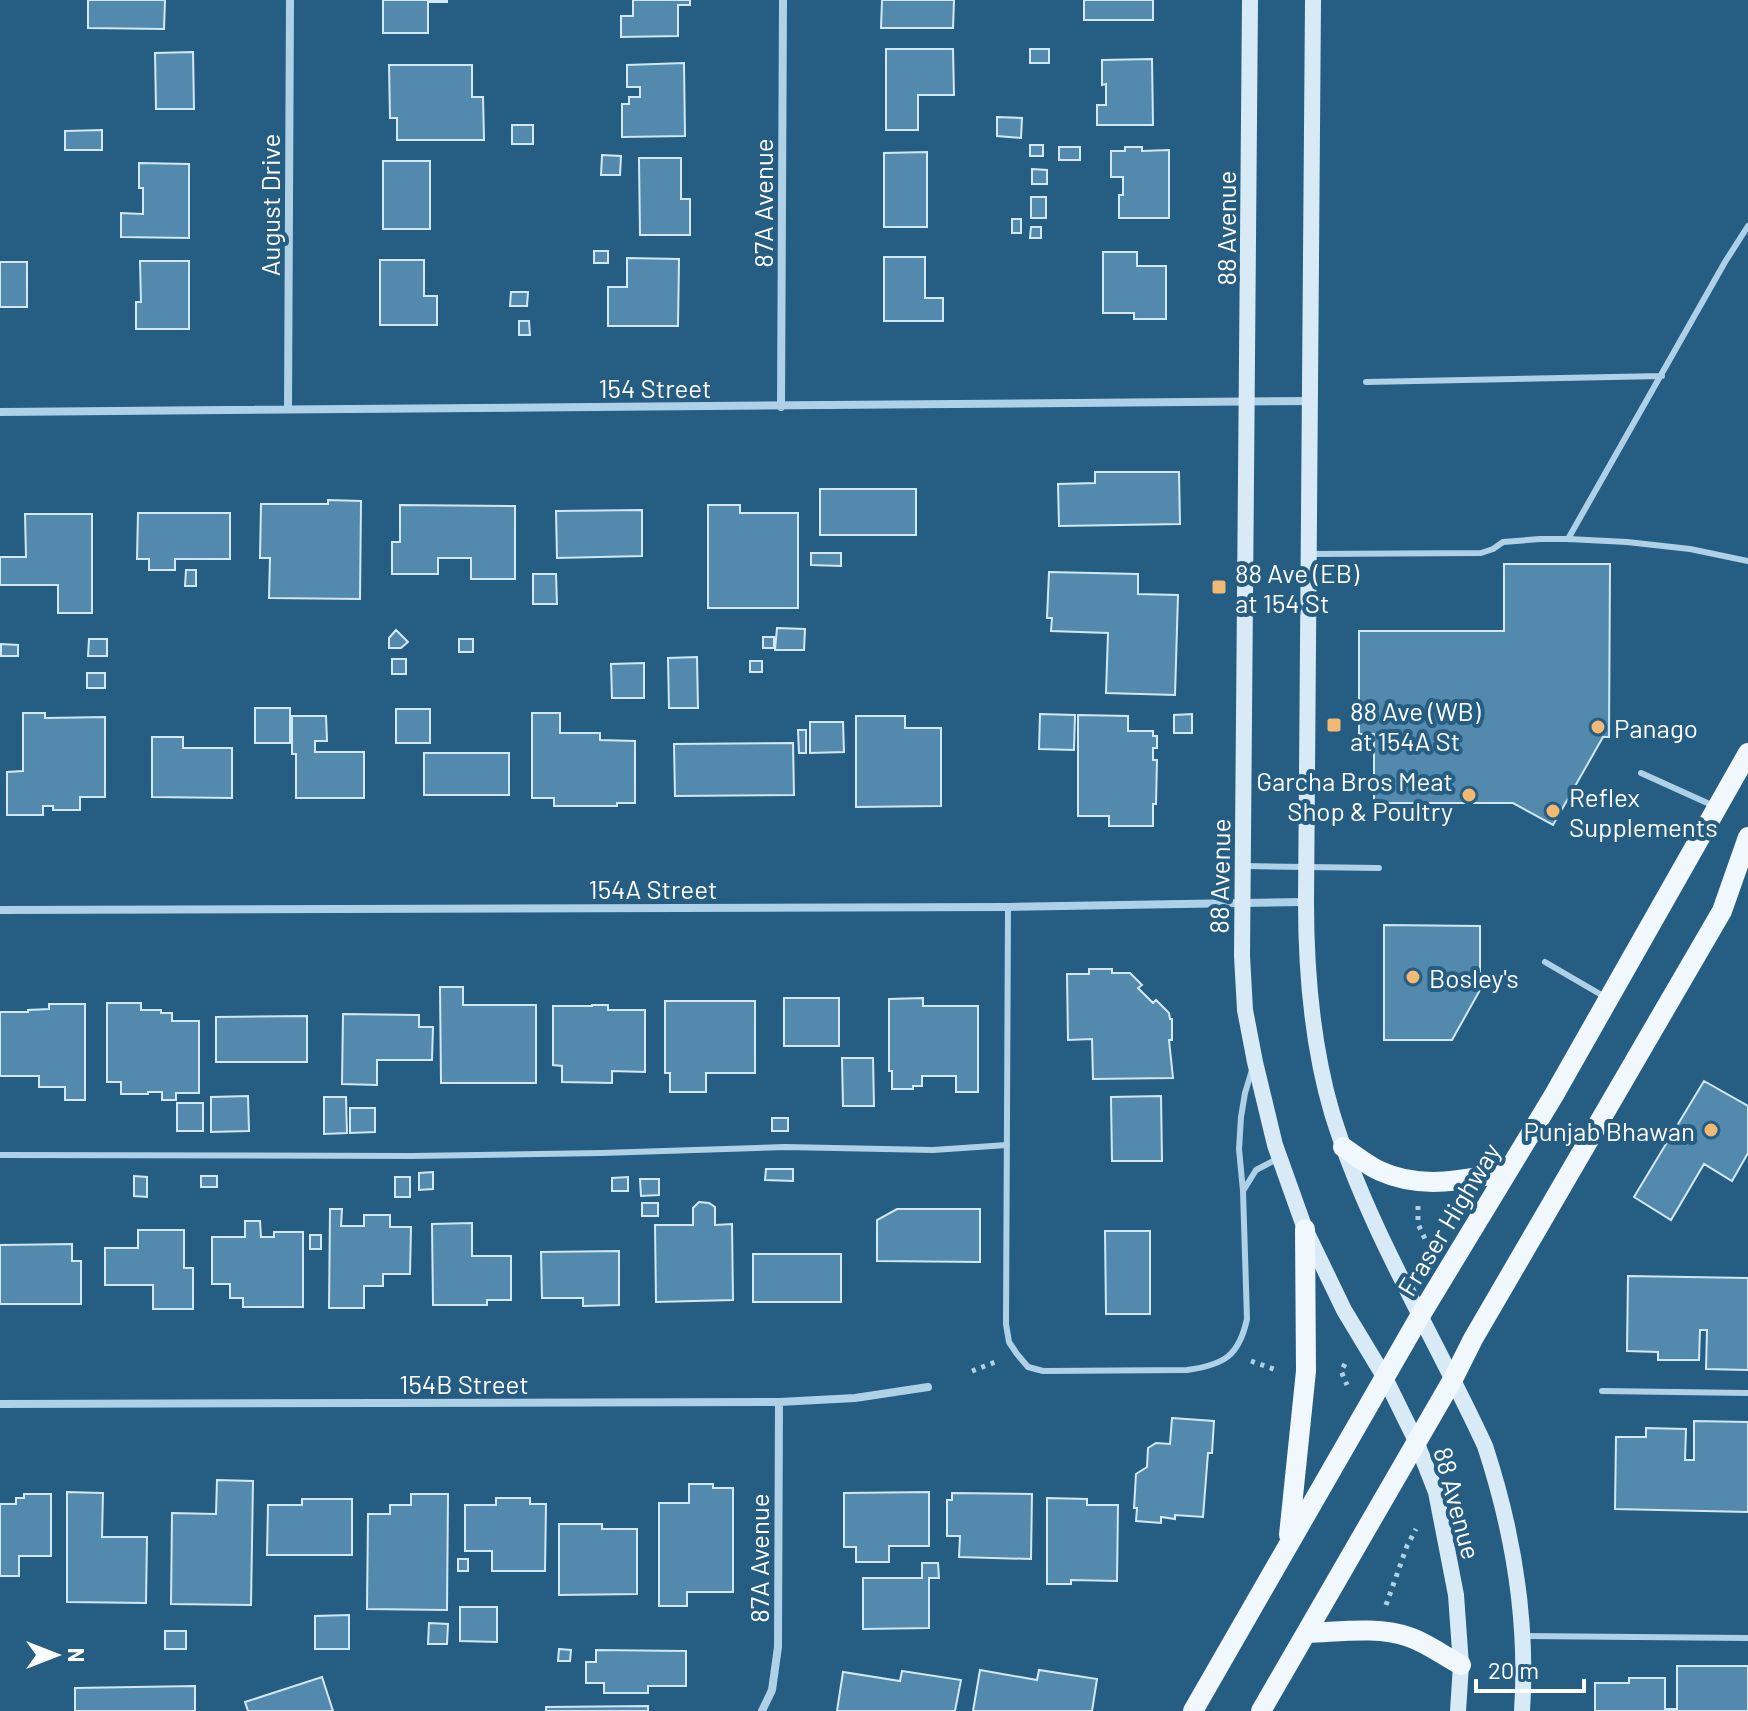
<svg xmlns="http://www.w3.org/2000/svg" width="1748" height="1711" font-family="Barlow,sans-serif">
  <rect width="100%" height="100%" fill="#265d83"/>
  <path fill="#5289ad" stroke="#d2e8f6" stroke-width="2" d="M88,0H165L164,29L88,28Z
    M383,0H447V2H428V33H383Z
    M633,0H690V5H678V36L621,37V16H633Z
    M882,0H954L953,28H881Z
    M1084,0H1153V20H1084Z
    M886,49H953L954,95H918V130H886Z
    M1030,49H1049V63H1030Z
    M193,52L194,109H156L155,53Z
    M1152,59L1153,125H1097V105H1106V84L1102,85V60Z
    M684,63L685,136L622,137V104H629V97H640V87H627V65Z
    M389,65H472V97H483L484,140H397V118H390Z
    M997,117L1022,118L1021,138L997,136Z
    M512,125H533V144H512Z
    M102,130V150H65V131Z
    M1030,145H1043V156H1030Z
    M1059,147H1080V160H1059Z
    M1125,147H1142V151L1169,150V218H1119V195H1123V177H1111V151H1125Z
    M927,152V227H884V153Z
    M602,155L621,156L620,175H601Z
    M639,158H681V199H690V235H640Z
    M383,161H430V229H383Z
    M139,163L189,164V238L121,237V213L143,214V188H139Z
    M1032,169L1047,170V184H1032Z
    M1031,197H1046V218H1031Z
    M1012,219H1021V233H1012Z
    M1031,227H1041V238H1030Z
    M594,251H608V263H594Z
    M1103,252H1137V266H1166V319H1134V313H1103Z
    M884,257H925V298H943V321H884Z
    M627,258L679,259L678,326H608V287H627Z
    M380,260H424V296H437V325H380Z
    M140,261H189V329H136V302H141Z
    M0,262H27V307H0Z
    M511,292H528L527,306H510Z
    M519,321H529L530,335H519Z
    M1095,472H1179L1180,524L1059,526L1058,484L1095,483Z
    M820,489H916V535H820Z
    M328,500L361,501L360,599L269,598L270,558H260L261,504H328Z
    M400,505L515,506V579H471V558H438V574H392V542H400Z
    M708,505H740V513H798V608H708Z
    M642,510V556L557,558L556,511Z
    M138,513H230V559H175V570H149V559H137Z
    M25,514H92V613H58V585H0V557H26Z
    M811,553H841V566L811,565Z
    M1504,564H1610L1609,737H1603L1553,825L1513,803H1374V734H1359V631H1504Z
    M186,570H196V586H185Z
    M1049,572L1138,574V594L1178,595L1175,695L1106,693L1108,633L1051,631L1052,618H1047Z
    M533,574H556L557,604H533Z
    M777,628L805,629L804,650H775Z
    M396,630L408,642L401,648H389V638Z
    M763,637H774V648H763Z
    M89,639H107V656H88Z
    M459,639H473V652H459Z
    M1,644L18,645V656H1Z
    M697,657L698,708H669L668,658Z
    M392,659H406V674H392Z
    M750,661H762V672H750Z
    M644,663V698H612L611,664Z
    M87,673H105V688H87Z
    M255,708H290V743H255Z
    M396,709H430V743H396Z
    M23,713H45V718L105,717V797H80V810H53V806H43V815H7V772L23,771Z
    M532,713H560V733H600V740L635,741V803H617V806H554V798H532Z
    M1040,714L1075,715L1074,750L1039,749Z
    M1192,714V733H1174V715Z
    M1078,715L1128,716V731H1153V736H1157V748H1153V760H1157L1156,804H1153V826H1109V816H1078Z
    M292,716H326L327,741H315V752H364V798H296V754H292Z
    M856,716H905V728H941V806L856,807Z
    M810,722H843L844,752L810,753Z
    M798,730H806V753H799Z
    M152,737H183V748H232V798L152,797Z
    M793,743L794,795L675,796L674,744Z
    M424,753H509V795H424Z
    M1384,925L1480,926V990L1452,1040H1384Z
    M1089,969H1112V973H1130L1142,985L1138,988L1153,1003L1156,1000L1169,1013L1170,1019H1172V1040H1169L1173,1078L1093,1079L1092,1039L1068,1040L1067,974H1089Z
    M440,987H463V1005H536V1083H441Z
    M784,998H839V1046H784Z
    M923,998V1006H978V1092H956V1076H922V1086H913V1089H892V1071H889V999Z
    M665,1001H755V1073H706V1092H670V1073H665Z
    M107,1003H141V1010H161V1013H172V1021H199V1093H176V1100H162V1092H148V1094H121V1082H107Z
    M49,1004H85V1100H65V1087H39V1076H0V1012H28V1010L49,1009Z
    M592,1005H608V1010H645V1072L612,1071V1083L562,1082V1066L553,1065V1006H592Z
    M343,1014L419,1015V1027H433L432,1060H377V1085L342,1084Z
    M307,1016V1062H216V1017Z
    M842,1058H873L874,1106H843Z
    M1704,1081L1748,1106V1153L1732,1181L1704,1164L1671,1220L1634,1197Z
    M248,1096L249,1131L211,1132V1097Z
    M1161,1096L1162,1161H1112L1111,1097Z
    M324,1097H346L347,1133L324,1134Z
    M177,1103H203V1131H177Z
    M350,1108H375V1132L350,1133Z
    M772,1118H788V1131H772Z
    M766,1169H793V1181L765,1180Z
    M433,1172V1189L419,1190V1173Z
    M134,1176L147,1177V1197L134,1196Z
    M201,1176H217V1187H201Z
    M395,1177H410V1197H395Z
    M628,1177V1191H612V1178Z
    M640,1179H659V1195L641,1196Z
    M699,1202L709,1203L715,1207V1225L732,1224L733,1300L656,1302L655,1225H693V1208Z
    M642,1203H658V1216H642Z
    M330,1209H342L341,1226H364V1215H390V1227H411L410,1274H383V1286H364V1308H329Z
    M897,1209H980V1262L877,1261V1220Z
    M245,1221H260L261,1237H274V1232H303V1307H243V1298H230V1284H212V1237H245Z
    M472,1223V1256H511V1300H487V1305H433L432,1224Z
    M138,1230H184V1268H193V1309H153V1285H105V1248H138Z
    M1105,1231H1150V1314H1106Z
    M310,1235H321V1249H310Z
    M72,1244V1261H81V1304H0V1245Z
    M619,1251V1305L583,1306V1298H542L541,1252Z
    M753,1254H841V1302H753Z
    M1628,1276L1748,1278V1370L1706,1369L1707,1330H1700L1699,1360H1658V1352L1627,1351Z
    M1172,1418L1214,1421L1212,1453H1208L1203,1517L1175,1515V1519L1161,1517V1523L1136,1521L1137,1508H1134L1136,1474L1147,1467L1148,1448L1156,1443L1170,1444Z
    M1694,1421L1748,1422V1512L1615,1509L1616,1437H1646V1428L1686,1429L1685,1460H1694Z
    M217,1480L253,1481L251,1605L171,1604L172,1513L216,1514Z
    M689,1484H713V1488H733V1592H687V1606H659V1503H689Z
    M67,1492L103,1493L102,1537H147L146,1603L67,1602Z
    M929,1492V1546H889V1562H856V1547H844V1493Z
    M952,1493L1032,1494L1031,1559L959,1557L960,1536H947V1500H952Z
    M24,1494H51V1556H19V1576H0V1504H16V1498H24Z
    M411,1494H448L447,1610L367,1609L368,1514H390V1505H411Z
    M496,1498H530V1504H546L545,1571H492V1551H465V1505H496Z
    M1047,1498L1087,1499V1505H1118L1117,1581L1071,1580V1584H1047Z
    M302,1499H352V1555H267L268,1505H302Z
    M559,1524H602V1529H637V1594L559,1595Z
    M458,1559H468V1571H458Z
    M922,1563H938L939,1578H929V1628L863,1629V1578H922Z
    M460,1607H497V1642L460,1641Z
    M349,1615V1649H315V1616Z
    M429,1623L448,1624L447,1644H428Z
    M165,1631H186V1649H165Z
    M559,1649L571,1650L570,1661H558Z
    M596,1650L686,1651V1686H648V1693H604V1683H586V1662H596Z
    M1677,1666H1748V1711H1595V1683H1629V1678H1665V1709H1677Z
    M980,1670L1037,1680L1039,1670L1097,1679L1092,1711H973Z
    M902,1671L961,1680L955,1711H837L843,1672L900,1681Z
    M322,1677L333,1711H248L245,1702Z
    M195,1686V1711H75V1688Z
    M648,1706V1711H546V1707Z"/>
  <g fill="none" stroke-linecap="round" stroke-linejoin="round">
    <path stroke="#aed1e7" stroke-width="5" stroke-dasharray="4 6" stroke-linecap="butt" d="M1418,1206V1224L1427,1243
      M1251,1361L1279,1371
      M1345,1364L1341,1371L1347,1385
      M972,1371L998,1361
      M1386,1605L1407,1546L1416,1529"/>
    <path stroke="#aed1e7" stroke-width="6" d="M1366,382L1662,376
      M1568,539L1725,262L1748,226
      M1312,554L1481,553L1493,549L1503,542L1540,539H1568L1627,542L1690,549L1748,561
      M1641,773L1714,806
      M1244,866L1379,868
      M1008,907L1006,1324L1009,1342L1017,1354L1028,1367L1043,1371L1187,1370C1224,1365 1239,1356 1247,1319L1243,1191L1239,1149L1241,1117L1245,1093L1252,1070
      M1545,962L1605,997
      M0,1155L412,1156L602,1153L785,1147L933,1150L1007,1145
      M1243,1191L1256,1170L1277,1159
      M1602,1391L1748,1393
      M1524,1636L1748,1638"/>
    <path stroke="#aed1e7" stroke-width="8" d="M781,407L783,0
      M288,409L290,0
      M0,412L1311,401
      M0,910L1008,907L1306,902
      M0,1404L779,1402L855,1398L928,1387
      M762,1711L772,1690L778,1647L779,1402"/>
    <path stroke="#d8eaf6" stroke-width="16" d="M1250,0L1242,956L1245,1010L1255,1062L1275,1145L1305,1229L1344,1310L1385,1378L1416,1441L1436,1492L1456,1595L1461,1665L1458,1711
      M1313,0L1306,902C1306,973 1312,1045 1332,1113C1368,1230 1434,1335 1485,1446C1513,1531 1528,1621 1522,1711"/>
    <path stroke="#f0f7fd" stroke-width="20" d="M1343,1147C1355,1155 1367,1165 1380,1171C1421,1190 1464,1180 1506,1172
      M1289,1535L1306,1371L1305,1229
      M1307,1633C1340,1632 1377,1626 1409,1637C1427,1643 1444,1656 1461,1665
      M1193,1711L1420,1316L1554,1095L1748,753
      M1261,1711L1453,1379L1473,1339L1722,911L1748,837"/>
  </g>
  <g fill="#f1b973" stroke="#265d83" stroke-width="3">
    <rect x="1211" y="579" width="16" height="16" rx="4"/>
    <rect x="1326" y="717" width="16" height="16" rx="4"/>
    <circle cx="1598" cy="727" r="8"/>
    <circle cx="1469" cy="795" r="8"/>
    <circle cx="1553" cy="811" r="8"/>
    <circle cx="1413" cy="977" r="8"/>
    <circle cx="1711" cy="1130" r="8"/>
  </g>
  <g text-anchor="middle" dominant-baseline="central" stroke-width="8" stroke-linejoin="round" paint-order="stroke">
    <g font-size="26" fill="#fff" stroke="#265d83">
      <text transform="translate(762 203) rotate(-90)">87A Avenue</text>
      <text transform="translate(269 205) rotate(-90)">August Drive</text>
      <text transform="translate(1225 228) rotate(-90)">88 Avenue</text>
      <text x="655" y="387">154 Street</text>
      <text transform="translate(1219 876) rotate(-89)">88 Avenue</text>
      <text x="653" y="888">154A Street</text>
      <text transform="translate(1448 1219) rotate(-59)">Fraser Highway</text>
      <text x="464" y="1383">154B Street</text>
      <text transform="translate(1458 1503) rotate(75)">88 Avenue</text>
      <text transform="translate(758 1558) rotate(-90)">87A Avenue</text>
    </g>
    <g font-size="26" fill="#fff" stroke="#265d83" text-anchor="start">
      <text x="1235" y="572">88 Ave (EB)<tspan x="1235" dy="30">at 154 St</tspan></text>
      <text x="1350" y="710">88 Ave (WB)<tspan x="1350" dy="30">at 154A St</tspan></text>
      <text x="1614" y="727">Panago</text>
      <text x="1453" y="780" text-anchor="end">Garcha Bros Meat<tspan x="1453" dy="30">Shop &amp; Poultry</tspan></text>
      <text x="1569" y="796">Reflex<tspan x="1569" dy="30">Supplements</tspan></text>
      <text x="1429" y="977">Bosley's</text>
      <text x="1695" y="1130" text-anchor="end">Punjab Bhawan</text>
    </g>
  </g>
  <g transform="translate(56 1655) rotate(90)" stroke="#265d83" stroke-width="6" paint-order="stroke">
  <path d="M0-6L14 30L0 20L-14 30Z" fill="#ffffff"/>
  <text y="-12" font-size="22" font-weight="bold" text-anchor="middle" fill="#ffffff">N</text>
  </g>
  <path d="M1476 1679v12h108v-12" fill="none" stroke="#ffffff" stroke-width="4"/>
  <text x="1488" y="1679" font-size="24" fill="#ffffff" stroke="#265d83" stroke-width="6" paint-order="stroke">20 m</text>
</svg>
